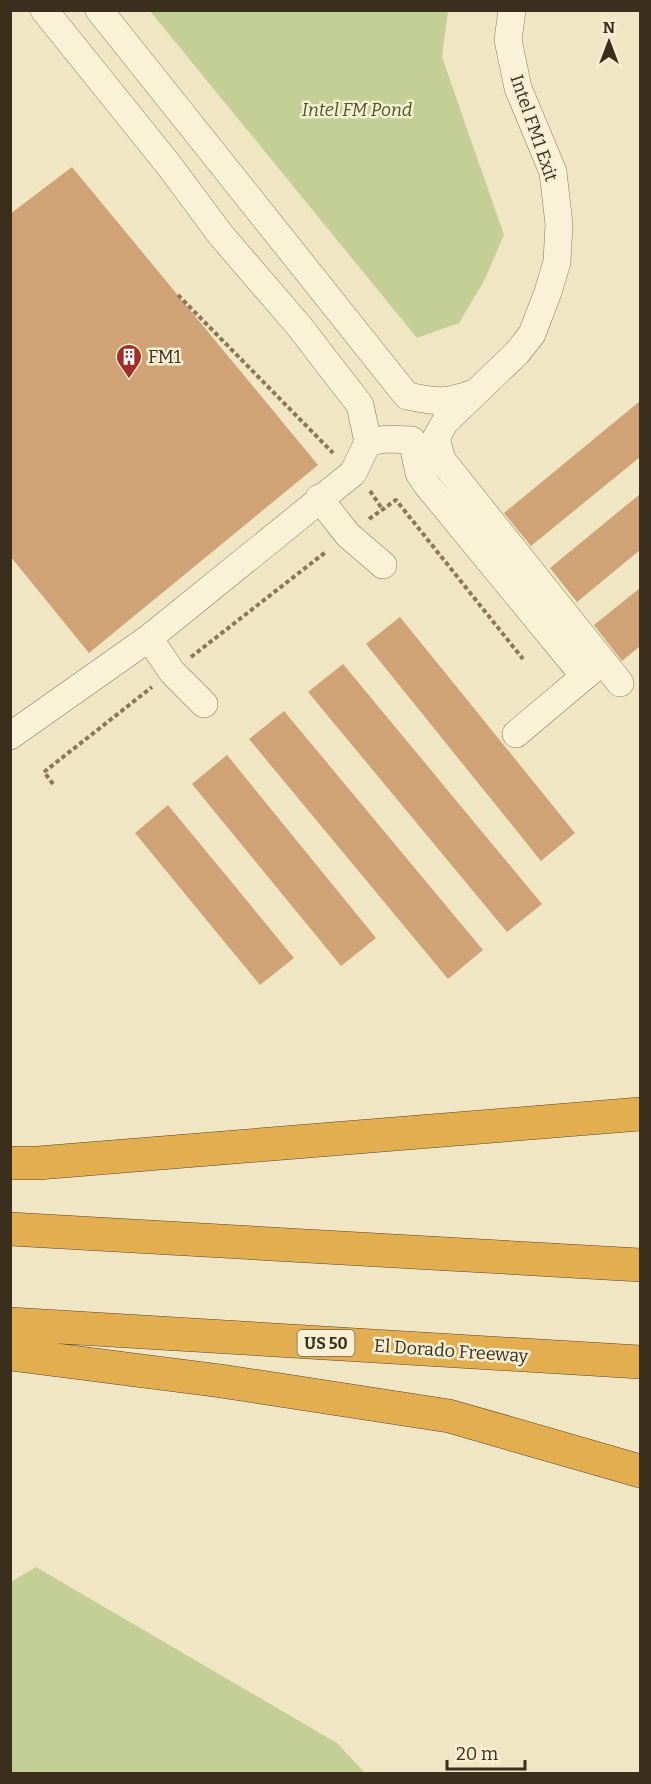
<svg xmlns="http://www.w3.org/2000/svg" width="651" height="1784" font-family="Bitter,serif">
  <rect width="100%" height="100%" fill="#f0e6c3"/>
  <path fill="#c4cf96" d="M150,11H448L442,57L504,235L484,281L459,323L417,338Z
    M36,1567L337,1743L365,1773H11V1582Z"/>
  <path fill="#d0a377" d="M72,167L318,465L89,653L10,556V214Z
    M640,401V457L531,546L504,513Z
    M640,494V550L577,602L550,568Z
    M640,588V646L622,661L594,625Z
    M400,617L575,833L541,861L366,644Z
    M343,664L542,904L507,932L308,692Z
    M284,711L483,950L448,979L249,739Z
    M227,755L376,938L341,966L192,784Z
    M168,805L294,958L260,985L135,833Z"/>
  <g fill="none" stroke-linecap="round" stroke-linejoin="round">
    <defs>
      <path id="minor" d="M99,10L407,396C437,402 444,404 474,393
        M512,10L508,40L518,88L553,172L559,224L557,262L548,292L532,334L517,353L445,422L436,438L442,460L620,683
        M368,442L387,439L412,440L419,473L427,485L584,676
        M319,498L348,535L383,565
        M149,638L172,672L204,704
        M516,734L598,665
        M10,736L149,638L353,473L368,442L360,405L299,326L220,234L168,164L44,10"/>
      <path id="highway" d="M10,1163H38L640,1114
        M10,1229L640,1265
        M10,1324L640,1362
        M10,1354L221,1381L449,1416L640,1471"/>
    </defs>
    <use href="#minor" stroke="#8b7759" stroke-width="28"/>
    <use href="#highway" stroke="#59452d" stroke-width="34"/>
    <path stroke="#8b7759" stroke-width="4" stroke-dasharray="4.5 3" stroke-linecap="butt" d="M178,295L333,453
      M370,491L383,510
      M369,519L396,500L523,659
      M191,657L327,551
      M53,784L44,772L152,687"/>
    <use href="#minor" stroke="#faf2d7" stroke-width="27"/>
    <use href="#highway" stroke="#e3ae50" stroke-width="33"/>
  </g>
  <defs>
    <symbol id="building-pin" viewBox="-11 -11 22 30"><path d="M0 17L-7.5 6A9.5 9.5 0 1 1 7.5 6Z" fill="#9d2f26" stroke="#f7efd3"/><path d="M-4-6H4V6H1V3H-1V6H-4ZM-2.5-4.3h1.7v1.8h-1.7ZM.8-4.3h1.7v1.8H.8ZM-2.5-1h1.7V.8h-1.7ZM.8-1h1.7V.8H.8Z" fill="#fff"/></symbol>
  </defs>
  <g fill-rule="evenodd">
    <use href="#building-pin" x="114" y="342" width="30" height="40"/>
  </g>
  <g text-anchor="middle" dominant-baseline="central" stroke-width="5" stroke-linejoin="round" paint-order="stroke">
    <rect fill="#f7efd3" stroke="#736854" stroke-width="1.5" x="297.5" y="1330" width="57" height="26" rx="4.5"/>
    <g font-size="16" font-weight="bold" fill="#3a2e1d">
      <text x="326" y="1343">US 50</text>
    </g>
    <g font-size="18" font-style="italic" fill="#465823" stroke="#f7efd3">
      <text x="357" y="110">Intel FM Pond</text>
    </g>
    <g font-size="18" fill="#3a2e1d" stroke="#f7efd3">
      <text transform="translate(534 128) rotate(71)">Intel FM1 Exit</text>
      <text transform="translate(451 1351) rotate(4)">El Dorado Freeway</text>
    </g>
    <g font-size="18" fill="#3a2e1d" stroke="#f7efd3" text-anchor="start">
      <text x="148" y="357">FM1</text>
    </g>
  </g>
  <rect width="651" height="1784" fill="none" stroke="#3a2e1d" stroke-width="24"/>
  <g transform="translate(609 42)" stroke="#f7efd3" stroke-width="4.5" paint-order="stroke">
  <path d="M0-4.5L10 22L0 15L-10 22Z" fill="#3a2e1d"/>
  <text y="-9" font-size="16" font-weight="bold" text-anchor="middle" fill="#3a2e1d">N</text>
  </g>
  <path d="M447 1760v9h78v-9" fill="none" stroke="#3a2e1d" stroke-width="3"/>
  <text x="456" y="1760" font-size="18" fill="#3a2e1d" stroke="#f7efd3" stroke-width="4.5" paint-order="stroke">20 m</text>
</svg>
